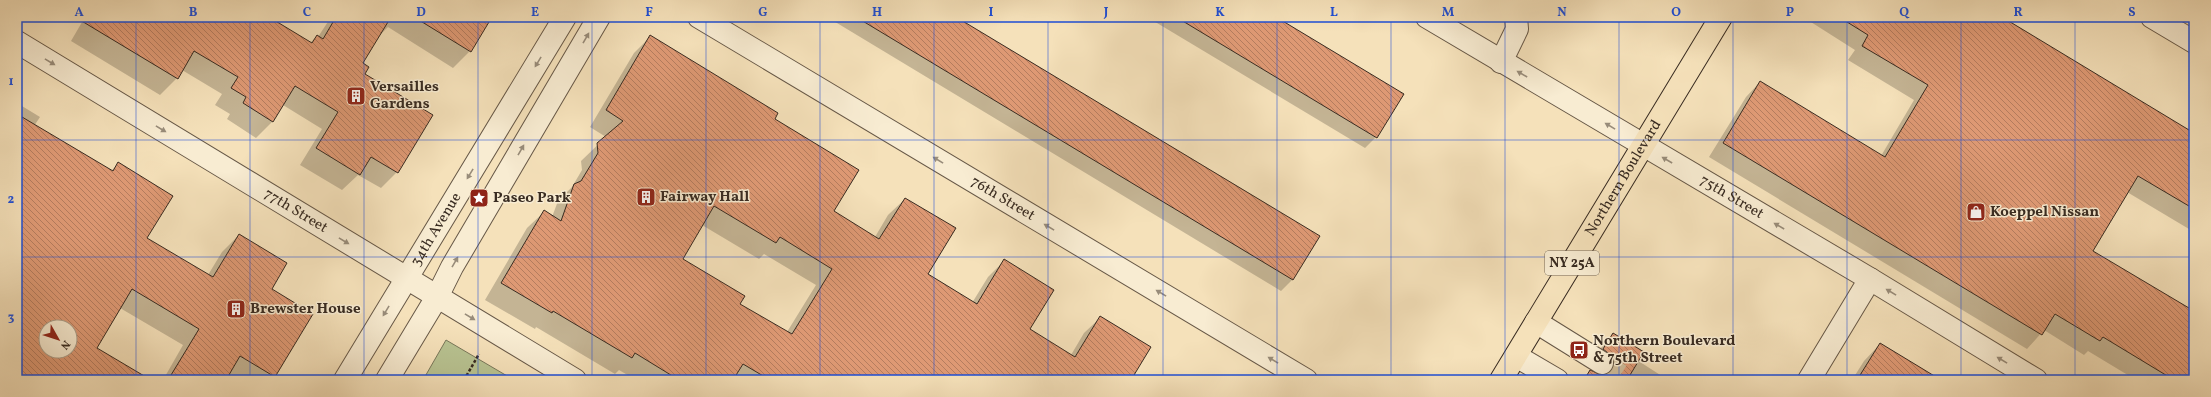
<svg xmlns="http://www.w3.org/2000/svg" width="2211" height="397" font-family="Vollkorn,serif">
  <defs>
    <pattern id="building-back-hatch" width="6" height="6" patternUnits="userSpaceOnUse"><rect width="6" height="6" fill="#de9974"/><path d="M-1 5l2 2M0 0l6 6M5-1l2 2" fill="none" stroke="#b57d5f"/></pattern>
  </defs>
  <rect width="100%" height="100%" fill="#f5e1ba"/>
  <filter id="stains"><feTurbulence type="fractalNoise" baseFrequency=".005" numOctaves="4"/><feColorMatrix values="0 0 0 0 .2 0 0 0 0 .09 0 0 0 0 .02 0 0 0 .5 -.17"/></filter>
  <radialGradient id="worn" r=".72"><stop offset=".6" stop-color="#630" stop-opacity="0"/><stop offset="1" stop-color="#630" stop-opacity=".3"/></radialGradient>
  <path fill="#b8c392" stroke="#78775a" d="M446,340L514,380H423Z"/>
  <path fill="#0003" fill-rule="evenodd" d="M85,17H267L310,43L317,36L318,37L331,17H491L470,51L453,68L388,27L380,35L361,64L397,172L381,188L358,175L342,190L300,165L322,129L283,105L273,121L256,138L227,119L230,114L215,105L222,94L182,70L177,78L160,95L71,41Z
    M827,17H955L1293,279L1281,291Z
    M1147,17H1274L1376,137L1365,148Z
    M1803,17H2009L2006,21L2194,135V232L2127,192L2092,251L2194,313V380H2136L2088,351L2084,355L2044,330L2027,349L1709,157L1746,97L1760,82L1881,156L1914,100L1848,60L1855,50Z
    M650,37L773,120L833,212L875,237L888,215L905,199L927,274L972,303L988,277L1005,260L1029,330L1071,355L1084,333L1101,317L1130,380H636L619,370L615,374L536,327L535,329L485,300L527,228L544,212L552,217L558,201L572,187L582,170L581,161L606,137L590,127L634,53ZM702,225L759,259L764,254L816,285L787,332L739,304L682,259Z
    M17,103L40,117L34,126L111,171L118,164L146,238L208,275L222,252L239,235L270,290L274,376L270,380H237L228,375L225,380H163L183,345L120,308L96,348L149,380H17ZM46,327H70V351H46Z
    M1613,334L1637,360L1668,380H1582L1590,372L1605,376V366L1595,358L1604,343Z
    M1880,344L1939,380H1852L1864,361Z"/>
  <path fill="url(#building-back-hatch)" stroke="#382b21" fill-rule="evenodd" d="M75,17H269L312,43L317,35L323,39L336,17H391L363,63L369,67L365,74L433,115L398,173L371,157L360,175L316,148L338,112L295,86L273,122L243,103L246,97L231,88L238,77L194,51L178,79Z
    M414,17H492L471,52Z
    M856,17H956L1320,236L1293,280Z
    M1176,17H1276L1404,94L1377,138Z
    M1839,17H2002L2194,133V209L2138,176L2093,251L2194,311V380H2174L2103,337L2100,341L2055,314L2042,335L1723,143L1760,81L1885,157L1928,85L1862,46L1868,35Z
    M650,35L778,113L775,119L859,170L834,211L879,239L905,198L956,228L928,274L977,304L1004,259L1054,290L1030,329L1075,357L1100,316L1151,347L1131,380H770L743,364L733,380H679L635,353L632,358L553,311L552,313L501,283L544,210L561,221L574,184L581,181L598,153L597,143L623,121L606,110ZM714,206L776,243L780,237L832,269L792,334L740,304L745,296L683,259Z
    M17,114L113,171L118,162L173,196L147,238L213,277L239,234L287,263L272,289L313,314L275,377L240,356L226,380H168L199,329L132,289L97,348L151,380H17ZM46,327H70V351H46Z
    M1613,333L1644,352L1627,380H1584L1590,370L1602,375L1608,374L1613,369V357L1603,349Z
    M1880,343L1941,380H1857Z"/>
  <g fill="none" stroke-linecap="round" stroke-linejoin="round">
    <path stroke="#cfbd9b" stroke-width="22" stroke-dasharray="22 11" stroke-linecap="butt" d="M1602,363L1628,380"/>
    <defs>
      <g id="minor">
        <path id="s1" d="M699,17L1306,380"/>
        <path id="s2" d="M1427,17L1870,279L2036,380"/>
        <path d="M2152,17L2194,42"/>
        <path id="s3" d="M17,42L575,380"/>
        <path d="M1501,62L1517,29L1516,17"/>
        <path d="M1536,322L1602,363"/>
        <path d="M1516,356L1557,380"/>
        <path id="s4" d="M345,380L565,17"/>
        <path d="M387,380L437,297L452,267L599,17"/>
        <path d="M1809,380L1870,279"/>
      </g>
      <g id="major">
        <path id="s5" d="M1501,380L1721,17"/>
      </g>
    </defs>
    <use href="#minor" stroke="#675847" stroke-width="24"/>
    <use href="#major" stroke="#382b21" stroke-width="24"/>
    <path stroke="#382b21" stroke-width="2.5" stroke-dasharray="3 2" stroke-linecap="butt" d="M464,380L479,354"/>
    <use href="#minor" stroke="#f8ecd2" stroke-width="22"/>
    <use href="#major" stroke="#f5e1ba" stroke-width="22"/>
  </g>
  <defs><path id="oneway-solid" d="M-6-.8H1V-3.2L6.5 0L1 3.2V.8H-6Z"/></defs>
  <g fill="#988c7a">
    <use href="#oneway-solid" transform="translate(586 38) rotate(-60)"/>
    <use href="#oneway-solid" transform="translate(50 62) rotate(31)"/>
    <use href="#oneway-solid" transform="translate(538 62) rotate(121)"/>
    <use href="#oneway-solid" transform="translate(1522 74) rotate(-150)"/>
    <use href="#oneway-solid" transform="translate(1610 126) rotate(-149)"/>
    <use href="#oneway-solid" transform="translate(161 129) rotate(31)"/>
    <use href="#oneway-solid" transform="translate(521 150) rotate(-60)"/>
    <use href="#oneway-solid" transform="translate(938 160) rotate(-149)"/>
    <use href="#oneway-solid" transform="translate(1667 160) rotate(-150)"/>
    <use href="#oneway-solid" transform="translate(470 174) rotate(121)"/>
    <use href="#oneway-solid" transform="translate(1779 226) rotate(-150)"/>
    <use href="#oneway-solid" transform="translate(1049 227) rotate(-149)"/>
    <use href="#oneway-solid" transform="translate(344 241) rotate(31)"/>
    <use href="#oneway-solid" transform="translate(455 262) rotate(-60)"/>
    <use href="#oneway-solid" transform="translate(1891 292) rotate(-149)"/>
    <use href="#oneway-solid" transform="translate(1161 293) rotate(-149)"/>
    <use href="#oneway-solid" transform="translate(386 311) rotate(121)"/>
    <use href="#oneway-solid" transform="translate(470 317) rotate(31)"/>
    <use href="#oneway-solid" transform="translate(1273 360) rotate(-149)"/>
    <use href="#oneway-solid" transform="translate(2002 360) rotate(-149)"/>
  </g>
  <path fill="none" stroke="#1d4ed8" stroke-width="1" stroke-opacity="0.55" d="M136,17V380M250,17V380M364,17V380M478,17V380M592,17V380M706,17V380M820,17V380M934,17V380M1048,17V380M1163,17V380M1277,17V380M1391,17V380M1505,17V380M1619,17V380M1733,17V380M1847,17V380M1961,17V380M2075,17V380M17,140H2194M17,257H2194"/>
  <defs>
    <symbol id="building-square" viewBox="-11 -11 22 22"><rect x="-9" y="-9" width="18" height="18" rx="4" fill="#8f2418" stroke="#f8ecd2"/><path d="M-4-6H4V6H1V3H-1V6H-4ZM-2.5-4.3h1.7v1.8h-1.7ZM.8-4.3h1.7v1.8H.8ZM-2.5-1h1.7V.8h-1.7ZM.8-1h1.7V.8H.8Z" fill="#fff"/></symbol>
    <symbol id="sight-square" viewBox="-11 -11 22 22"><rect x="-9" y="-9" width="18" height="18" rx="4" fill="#8f2418" stroke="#f8ecd2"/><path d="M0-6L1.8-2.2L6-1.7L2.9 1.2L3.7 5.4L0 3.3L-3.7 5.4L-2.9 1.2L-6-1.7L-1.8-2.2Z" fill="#fff"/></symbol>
    <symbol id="shop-square" viewBox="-11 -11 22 22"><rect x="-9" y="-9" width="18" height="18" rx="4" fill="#8f2418" stroke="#f8ecd2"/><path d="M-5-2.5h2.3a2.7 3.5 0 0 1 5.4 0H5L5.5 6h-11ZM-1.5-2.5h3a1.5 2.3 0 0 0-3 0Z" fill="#fff"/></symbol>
    <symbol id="bus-square" viewBox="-11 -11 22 22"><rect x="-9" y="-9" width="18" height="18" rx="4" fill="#8f2418" stroke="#f8ecd2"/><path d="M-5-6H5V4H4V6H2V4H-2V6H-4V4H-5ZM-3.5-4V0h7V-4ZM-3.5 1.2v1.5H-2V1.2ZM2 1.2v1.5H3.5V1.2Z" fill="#fff"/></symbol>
  </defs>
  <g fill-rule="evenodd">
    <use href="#building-square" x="345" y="85" width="22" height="22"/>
    <use href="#building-square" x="635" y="186" width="22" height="22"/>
    <use href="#sight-square" x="468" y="187" width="22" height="22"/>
    <use href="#shop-square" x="1965" y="201" width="22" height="22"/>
    <use href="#building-square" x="225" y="298" width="22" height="22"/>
    <use href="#bus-square" x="1568" y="339" width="22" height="22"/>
  </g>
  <g text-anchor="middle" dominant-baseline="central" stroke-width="3" stroke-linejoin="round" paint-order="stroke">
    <rect fill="#f8ecd2" stroke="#726556" stroke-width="1" x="1545" y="251" width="54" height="24" rx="3"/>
    <g font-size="14" font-weight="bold" fill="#382b21">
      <text x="1572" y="263">NY 25A</text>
    </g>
    <g font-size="15" font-weight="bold" fill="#382b21" stroke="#f8ecd2" text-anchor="start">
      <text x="370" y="87">Versailles<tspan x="370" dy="17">Gardens</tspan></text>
      <text x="660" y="197">Fairway Hall</text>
      <text x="493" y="198">Paseo Park</text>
      <text x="1990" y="212">Koeppel Nissan</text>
      <text x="250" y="309">Brewster House</text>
      <text x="1593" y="341">Northern Boulevard<tspan x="1593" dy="17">&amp; 75th Street</tspan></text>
    </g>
    <g font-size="15" fill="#382b21" stroke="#f8ecd2">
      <text stroke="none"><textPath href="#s5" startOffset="236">Northern Boulevard</textPath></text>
      <text stroke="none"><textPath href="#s2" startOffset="354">75th Street</textPath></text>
      <text stroke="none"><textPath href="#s1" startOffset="354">76th Street</textPath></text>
      <text stroke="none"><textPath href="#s3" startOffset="326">77th Street</textPath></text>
      <text stroke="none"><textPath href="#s4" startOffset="176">34th Avenue</textPath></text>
    </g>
  </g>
  <rect width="2211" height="397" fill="none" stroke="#f5e1ba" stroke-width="44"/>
  <g transform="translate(58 339) rotate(129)"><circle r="19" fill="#f8ecd2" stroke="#ab9f8b"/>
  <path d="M0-3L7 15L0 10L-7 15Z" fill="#8f2418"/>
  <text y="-6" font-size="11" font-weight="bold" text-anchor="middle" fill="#382b21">N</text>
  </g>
  <rect x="22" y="22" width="2167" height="353" fill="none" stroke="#1d4ed8" stroke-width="1.5"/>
  <g font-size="13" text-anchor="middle" font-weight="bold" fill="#1d4ed8">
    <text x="79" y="16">A</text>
    <text x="193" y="16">B</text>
    <text x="307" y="16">C</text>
    <text x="421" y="16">D</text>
    <text x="535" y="16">E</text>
    <text x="649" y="16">F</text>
    <text x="763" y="16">G</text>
    <text x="877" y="16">H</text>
    <text x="991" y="16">I</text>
    <text x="1106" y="16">J</text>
    <text x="1220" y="16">K</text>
    <text x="1334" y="16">L</text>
    <text x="1448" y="16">M</text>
    <text x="1562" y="16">N</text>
    <text x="1676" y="16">O</text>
    <text x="1790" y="16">P</text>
    <text x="1904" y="16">Q</text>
    <text x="2018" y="16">R</text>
    <text x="2132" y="16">S</text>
    <text x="11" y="85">1</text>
    <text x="11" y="203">2</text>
    <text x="11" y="321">3</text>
  </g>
  <rect width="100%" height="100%" filter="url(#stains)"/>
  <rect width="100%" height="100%" fill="url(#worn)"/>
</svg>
